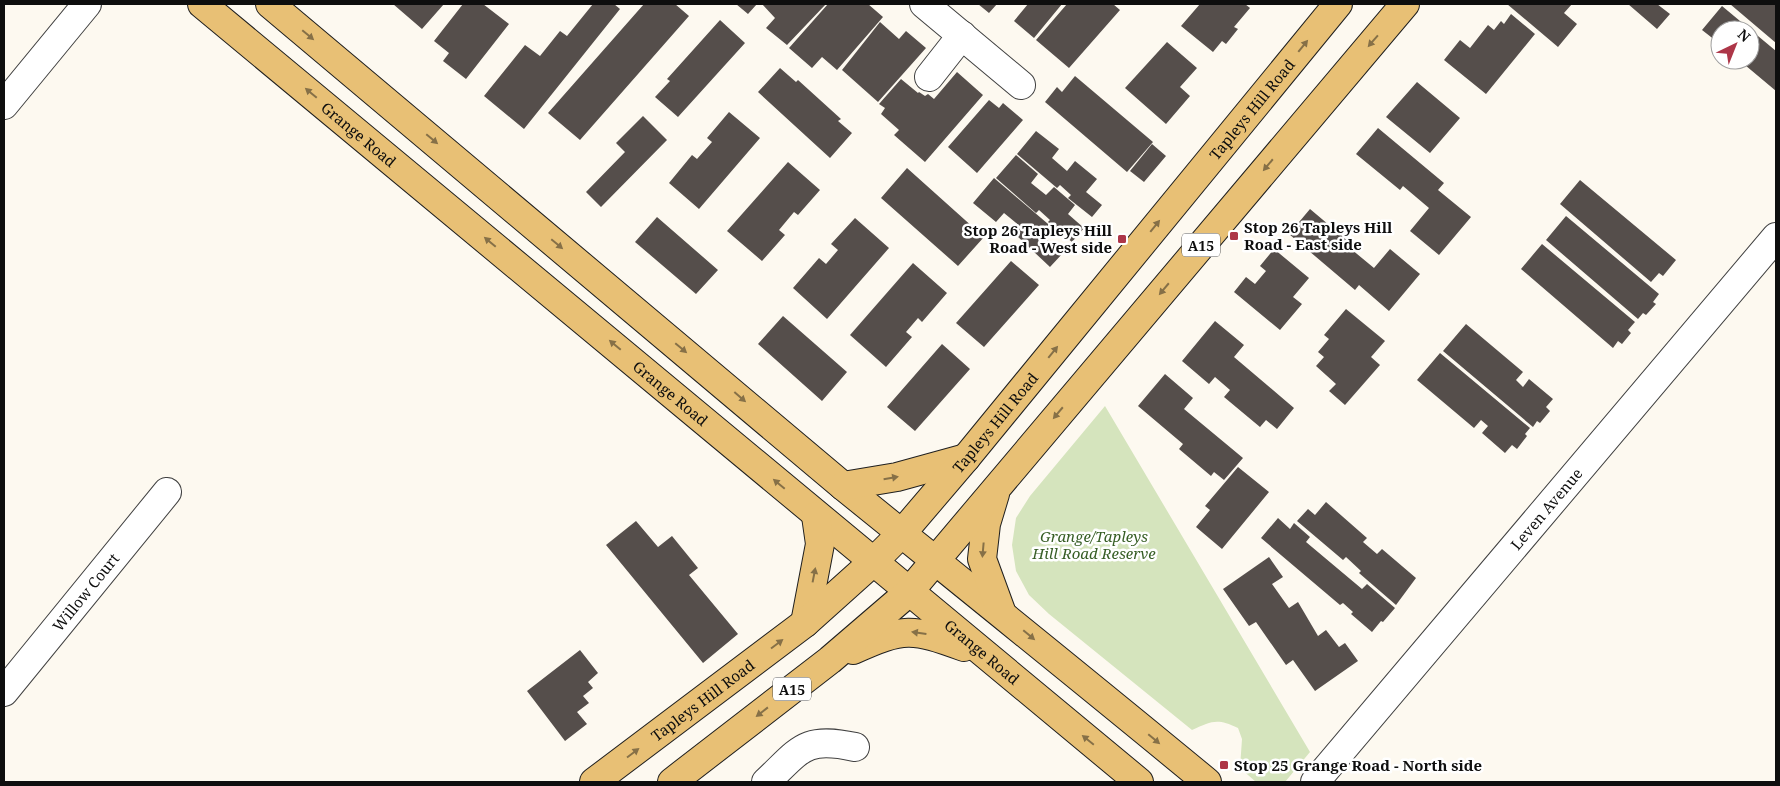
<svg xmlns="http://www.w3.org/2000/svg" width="1780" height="786" font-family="'Noto Serif',serif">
  <rect width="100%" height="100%" fill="#fdf9f0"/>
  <path fill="#d5e4bd" d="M1105,406L1310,752L1285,782H1256L1240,768L1242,739L1238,728C1217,718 1212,721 1192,730L1049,614L1029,595L1016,571L1012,545L1016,518L1030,496Z"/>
  <path fill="#554e4b" d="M393,4H444L422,29Z
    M463,4H483L509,24L466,79L443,61L449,53L434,41Z
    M593,4H614L620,9L524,129L484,96L525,45L540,56L560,31L567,36Z
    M644,4H675L689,16L580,140L548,113Z
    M736,4H757L748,14Z
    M762,4H826L787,45L766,28L775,18Z
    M828,4H868L883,17L837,70L822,57L812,68L789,48Z
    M978,4H997L989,13Z
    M1028,4H1062L1034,38L1014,21Z
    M1067,4H1113L1120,10L1069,68L1036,40Z
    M1200,4H1245L1250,8L1234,27L1238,29L1226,44L1222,41L1213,52L1181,26Z
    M1507,4H1572L1564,13L1577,24L1558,47Z
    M1628,4H1657L1670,14L1657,29Z
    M1730,4H1776V43Z
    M1722,6L1776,51V91L1739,60H1750V30H1720V44L1702,30Z
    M1511,14L1535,34L1486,94L1444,60L1460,40L1470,48L1488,25L1494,30L1501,21L1504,24Z
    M720,20L745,43L678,117L655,97L670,81L667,79Z
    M880,22L899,39L906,31L926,48L878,102L842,70Z
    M1167,42L1197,68L1180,87L1190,96L1166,124L1125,88Z
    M780,68L796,82L798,80L841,119L838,121L852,133L830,158L758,92Z
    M957,72L983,95L925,162L894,135L899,130L881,114L885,108L879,104L901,79L918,93L919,92L925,96L928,94L934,99Z
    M1075,76L1153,142L1127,172L1045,102L1057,87L1062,92Z
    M1417,82L1460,118L1430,153L1386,117Z
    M989,100L999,108L1003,103L1023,120L977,173L948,147Z
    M729,112L760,138L699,209L669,183L692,155L697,159L712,142L707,138Z
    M643,116L667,140L601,207L586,192L625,152L616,143Z
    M1378,128L1444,183L1438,190L1471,217L1439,255L1410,231L1429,208L1403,186L1400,190L1356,154Z
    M1036,131L1059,149L1052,158L1067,171L1075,161L1097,179L1086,192L1102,205L1092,217L1068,198L1071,195L1060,185L1057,188L1017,154Z
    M1152,144L1166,156L1144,182L1130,171Z
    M1016,155L1038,174L1031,183L1046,195L1054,187L1075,205L1068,214L1084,228L1072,242L1048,222L1050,220L1039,210L1036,213L996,178Z
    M788,162L820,190L798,215L794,212L779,230L785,235L762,261L727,231Z
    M907,168L984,237L958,266L881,198Z
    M994,178L1054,229L1046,239L1063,253L1050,267L1015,234L1021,227L1004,213L996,222L973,203Z
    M1580,180L1676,260L1663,276L1659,273L1651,282L1560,204Z
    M1310,209L1354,246L1351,249L1374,268L1390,249L1420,274L1389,311L1359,285L1355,290L1289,234Z
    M1566,216L1659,294L1653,302L1656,304L1646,315L1643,313L1638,319L1546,240Z
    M657,217L718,270L696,294L635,242Z
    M855,218L889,248L827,319L793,288L819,258L826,264L838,250L831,244Z
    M1542,244L1635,322L1628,330L1631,333L1622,344L1618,341L1613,348L1521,269Z
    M1274,249L1309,278L1293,297L1302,304L1280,330L1234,292L1246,277L1255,284L1266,271L1260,266Z
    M1011,261L1039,285L984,347L956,323Z
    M913,263L947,293L922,322L918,318L906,332L912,337L886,367L850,335Z
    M1346,309L1385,341L1371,357L1380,365L1345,405L1329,391L1336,384L1316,366L1324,357L1318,352L1329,339L1324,335Z
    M783,316L847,372L822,401L758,344Z
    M1215,321L1244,345L1234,357L1294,408L1277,429L1266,420L1260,427L1224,397L1230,390L1215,377L1209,384L1182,361Z
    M1466,324L1523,372L1516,380L1523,387L1529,379L1553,399L1546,407L1550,411L1540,423L1537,421L1533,427L1443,351Z
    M942,344L970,369L915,431L887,407Z
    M1440,353L1530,428L1525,434L1527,436L1517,449L1512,445L1505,453L1482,433L1488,426L1481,420L1474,428L1417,380Z
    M1165,374L1193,398L1184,409L1243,458L1224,480L1214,472L1211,476L1179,449L1183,444L1138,406Z
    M1238,467L1269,492L1222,549L1196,527L1210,510L1205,506Z
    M1326,502L1367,538L1363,542L1377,554L1382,549L1416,578L1396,605L1359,573L1361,571L1346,557L1343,560L1297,521L1308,509L1315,515Z
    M1278,518L1290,529L1294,523L1310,537L1306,542L1362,589L1367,584L1395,608L1383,622L1381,621L1372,632L1351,614L1353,612L1343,603L1340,605L1261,538Z
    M636,521L658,547L672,536L698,568L689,575L738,634L703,663L606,545Z
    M1269,557L1283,577L1272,584L1289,608L1298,602L1318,636L1326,630L1339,647L1345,643L1358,661L1315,691L1293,660L1286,665L1256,622L1249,626L1223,589Z
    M580,650L598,673L588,682L593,688L583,696L589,703L577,712L587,724L565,741L527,691Z"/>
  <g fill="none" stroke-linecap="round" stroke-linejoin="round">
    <defs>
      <g id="minor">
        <path d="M924,4L1021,85"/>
        <path d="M929,77L962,35"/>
        <path d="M4,105L87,4"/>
        <path id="s1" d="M4,692L167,492"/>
        <path d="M766,782C801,749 804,736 855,747"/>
        <path id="s2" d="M1315,782L1776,237"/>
      </g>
      <g id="major">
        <path id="s3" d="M202,4L1139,782"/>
        <path d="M270,4L843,486C964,584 1086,682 1207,782"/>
        <path d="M843,486L897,477L966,458"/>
        <path d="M995,494L986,524L982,559L1001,611"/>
        <path d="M805,623L820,544L816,516"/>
        <path d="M853,650C904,627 912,628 964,647"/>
        <path id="s4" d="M594,782L805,623L873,562L902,533L966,458L1338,4"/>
        <path d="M672,782L830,660L908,593L1405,4"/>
      </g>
    </defs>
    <use href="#minor" stroke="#414141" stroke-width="30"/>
    <use href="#major" stroke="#1f1f1f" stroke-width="30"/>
    <use href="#minor" stroke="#fff" stroke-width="28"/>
    <use href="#major" stroke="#e8c075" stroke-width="28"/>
  </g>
  <defs><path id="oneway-solid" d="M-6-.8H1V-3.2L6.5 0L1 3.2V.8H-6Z" transform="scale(1.25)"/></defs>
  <g fill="#867047">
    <use href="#oneway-solid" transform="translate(308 35) rotate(40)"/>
    <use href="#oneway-solid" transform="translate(1373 41) rotate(131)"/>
    <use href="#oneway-solid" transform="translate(1303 46) rotate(-51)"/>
    <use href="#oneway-solid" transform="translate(311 93) rotate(-140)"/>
    <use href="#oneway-solid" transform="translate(432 139) rotate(40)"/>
    <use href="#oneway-solid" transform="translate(1268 165) rotate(130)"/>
    <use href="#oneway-solid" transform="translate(1155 226) rotate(-51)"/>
    <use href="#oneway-solid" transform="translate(490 242) rotate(-140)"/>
    <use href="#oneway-solid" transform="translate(557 244) rotate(40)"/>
    <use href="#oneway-solid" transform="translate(1164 289) rotate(130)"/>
    <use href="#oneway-solid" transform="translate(615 345) rotate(-140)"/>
    <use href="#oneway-solid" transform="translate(681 348) rotate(40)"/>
    <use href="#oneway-solid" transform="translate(1053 352) rotate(-51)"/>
    <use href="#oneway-solid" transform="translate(740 397) rotate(41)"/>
    <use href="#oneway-solid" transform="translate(1058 413) rotate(130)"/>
    <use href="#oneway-solid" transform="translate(891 478) rotate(-10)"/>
    <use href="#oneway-solid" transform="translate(779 484) rotate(-140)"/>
    <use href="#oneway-solid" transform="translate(983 550) rotate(95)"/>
    <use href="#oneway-solid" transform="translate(814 575) rotate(-79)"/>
    <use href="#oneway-solid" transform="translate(919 633) rotate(-172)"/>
    <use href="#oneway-solid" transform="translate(1029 635) rotate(40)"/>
    <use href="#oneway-solid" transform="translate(777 644) rotate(-37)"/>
    <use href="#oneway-solid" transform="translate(762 712) rotate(142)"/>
    <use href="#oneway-solid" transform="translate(1154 739) rotate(40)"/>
    <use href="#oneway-solid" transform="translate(1088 740) rotate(-141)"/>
    <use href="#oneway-solid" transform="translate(633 753) rotate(-37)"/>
  </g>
  <g fill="#ad3648" stroke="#fff" stroke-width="2">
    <rect x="1229" y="231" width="10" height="10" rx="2.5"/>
    <rect x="1117" y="234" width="10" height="10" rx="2.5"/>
    <rect x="1219" y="760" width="10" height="10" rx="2.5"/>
  </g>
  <g text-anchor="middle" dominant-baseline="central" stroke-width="5" stroke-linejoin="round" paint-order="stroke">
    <g fill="#fff" stroke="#565656" stroke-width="1">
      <rect x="1182" y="233.5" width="38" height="23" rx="4"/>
      <rect x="773" y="677.5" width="38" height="23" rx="4"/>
    </g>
    <g font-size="14" font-weight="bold" fill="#0e0e0e">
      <text x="1201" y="245">A15</text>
      <text x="792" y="689">A15</text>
    </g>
    <g font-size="15" fill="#0e0e0e" stroke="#fff">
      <text stroke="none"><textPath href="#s4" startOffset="946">Tapleys Hill Road</textPath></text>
      <text stroke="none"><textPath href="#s3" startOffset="204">Grange Road</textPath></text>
      <text stroke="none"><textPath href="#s3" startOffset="609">Grange Road</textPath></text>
      <text stroke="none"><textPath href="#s4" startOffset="541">Tapleys Hill Road</textPath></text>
      <text stroke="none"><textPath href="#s2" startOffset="358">Leven Avenue</textPath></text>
      <text stroke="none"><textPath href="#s1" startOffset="129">Willow Court</textPath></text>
      <text stroke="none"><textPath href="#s3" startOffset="1014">Grange Road</textPath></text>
      <text stroke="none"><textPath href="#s4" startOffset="136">Tapleys Hill Road</textPath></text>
    </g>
    <g font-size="15" font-weight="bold" fill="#0e0e0e" stroke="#fff" text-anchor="start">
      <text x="1244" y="227">Stop 26 Tapleys Hill<tspan x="1244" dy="17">Road - East side</tspan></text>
      <text x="1112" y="230" text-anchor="end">Stop 26 Tapleys Hill<tspan x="1112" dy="17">Road - West side</tspan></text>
      <text x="1234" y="765">Stop 25 Grange Road - North side</text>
    </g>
    <g font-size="15" font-style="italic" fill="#375e25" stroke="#fff">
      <text x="1094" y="536">Grange/Tapleys<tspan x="1094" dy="17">Hill Road Reserve</tspan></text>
    </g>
  </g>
  <rect width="1780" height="786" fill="none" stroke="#0e0e0e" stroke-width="10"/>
  <g transform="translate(1735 45) rotate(43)"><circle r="24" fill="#ffffff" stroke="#9f9f9f"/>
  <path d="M0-4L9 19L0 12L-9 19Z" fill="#ad3648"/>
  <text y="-8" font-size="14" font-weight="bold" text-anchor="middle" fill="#0e0e0e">N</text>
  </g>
</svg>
